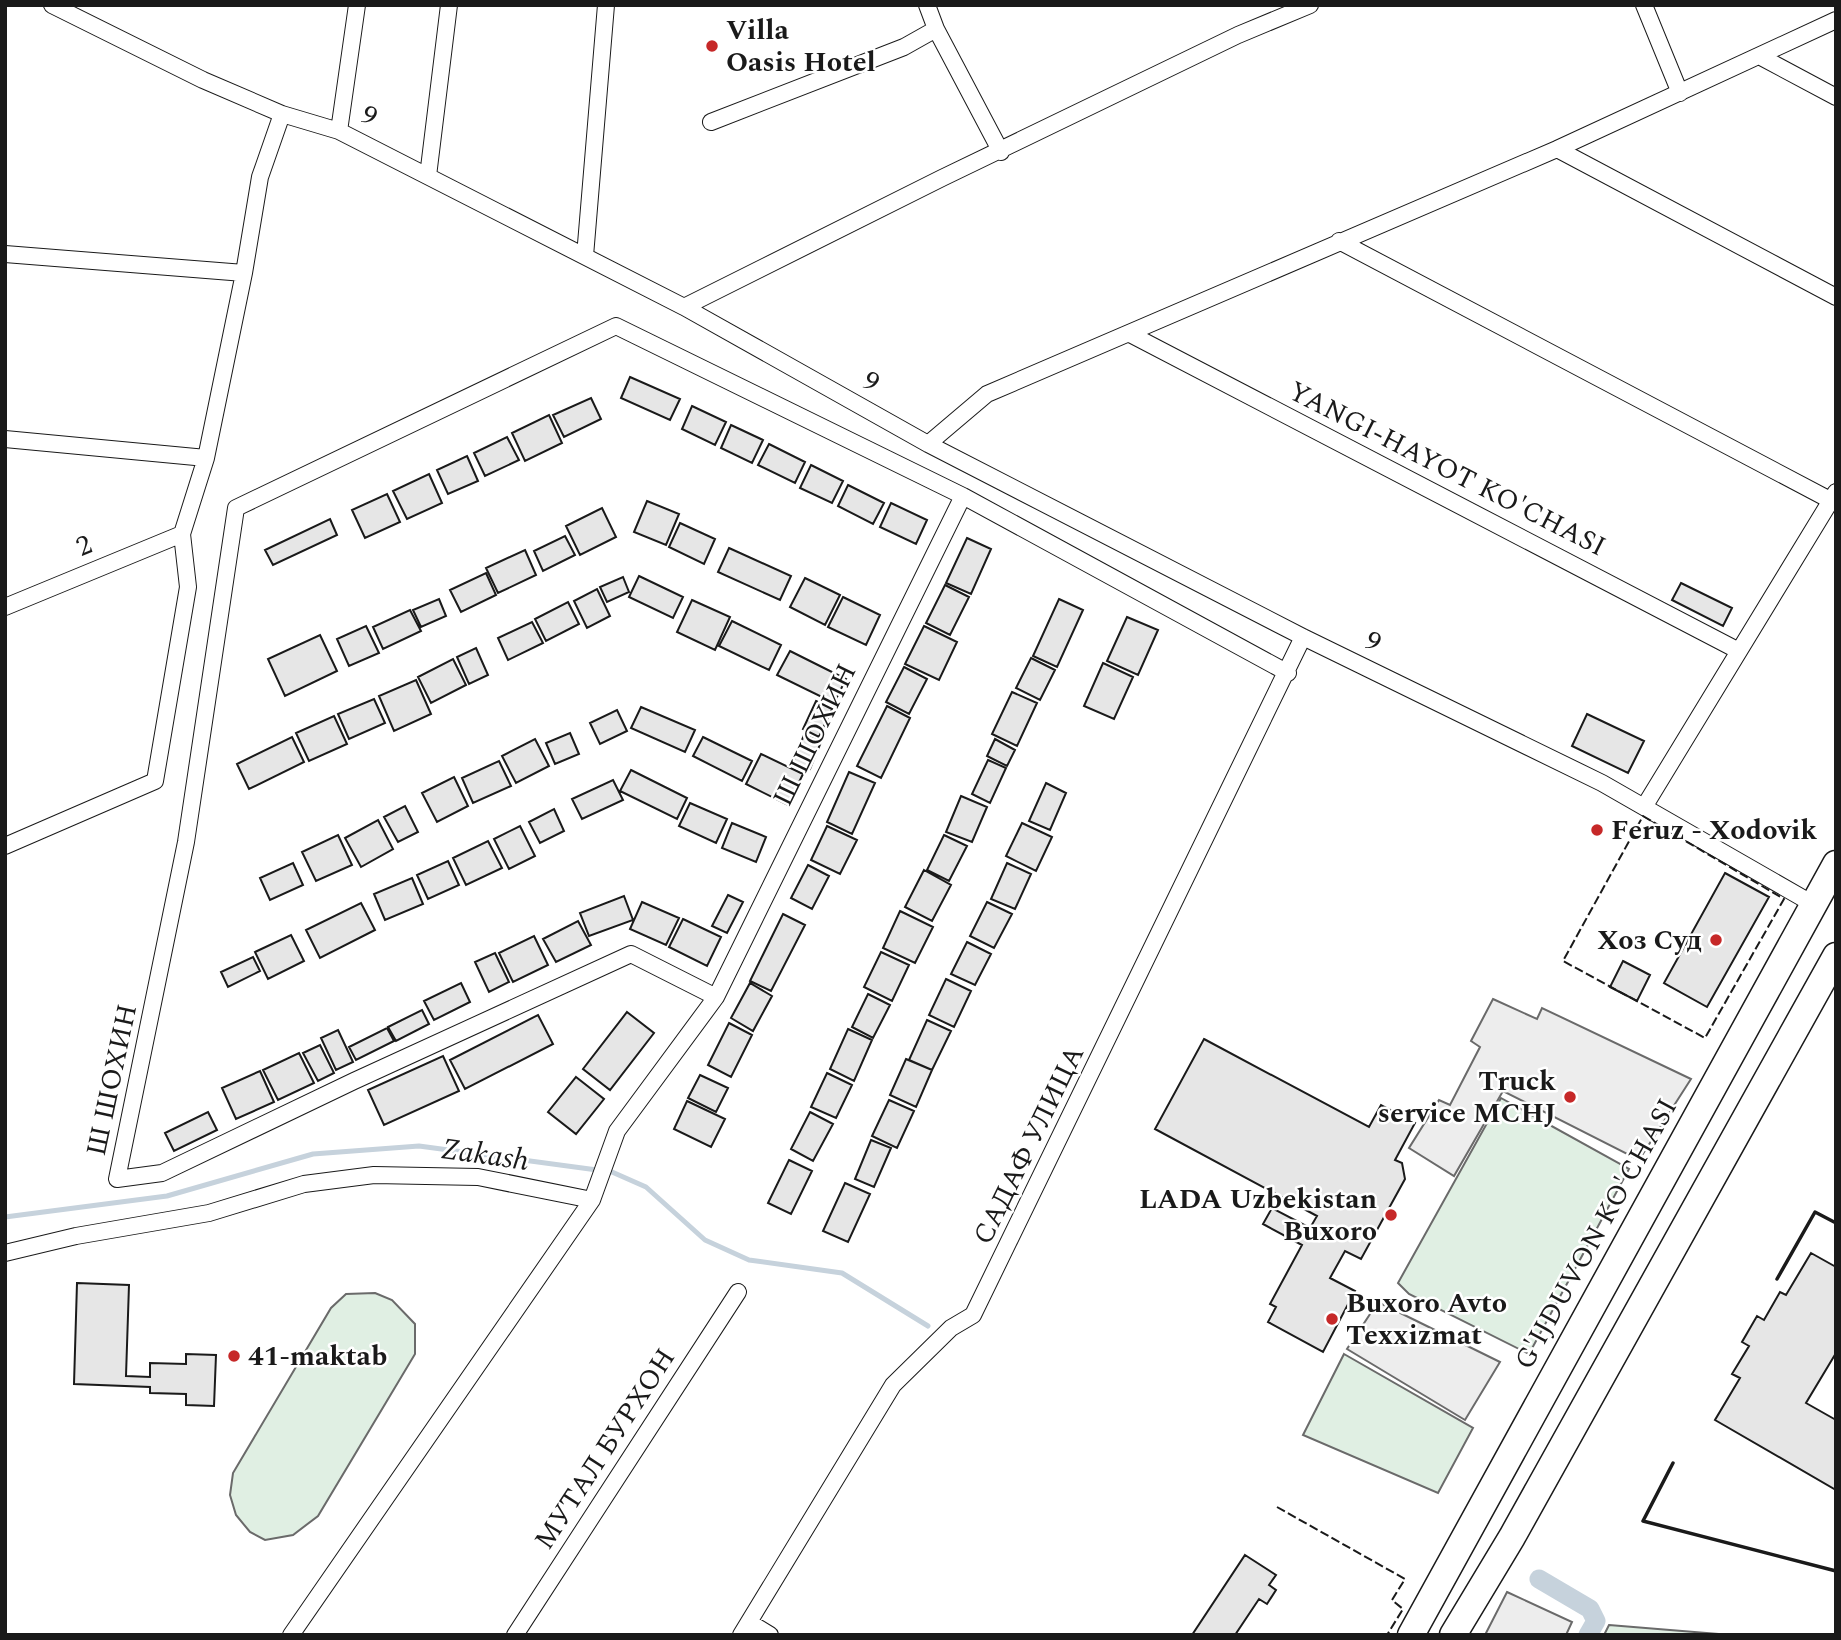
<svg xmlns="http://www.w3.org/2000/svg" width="1841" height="1640" font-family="Spectral,serif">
  <rect width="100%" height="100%" fill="#fff"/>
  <path fill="#e0efe3" stroke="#6a6a6a" stroke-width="2" d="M1501,1098L1629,1169L1529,1354L1409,1294L1398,1283Z
    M375,1293L392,1300L415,1324V1354L318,1516L293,1535L265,1540L250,1532L236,1515L230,1495L233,1473L331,1308L346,1294Z
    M1344,1354L1473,1428L1438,1493L1303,1435Z
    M1609,1625L1731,1635H1604Z"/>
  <path fill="#ededed" stroke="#6a6a6a" stroke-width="2" d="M1493,999L1537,1019L1542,1008L1691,1079L1639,1160L1503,1091L1454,1176L1409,1148L1439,1100L1450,1105L1480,1047L1471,1041Z
    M1378,1302L1500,1362L1465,1420L1347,1349Z
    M1507,1592L1572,1622L1566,1635H1485Z"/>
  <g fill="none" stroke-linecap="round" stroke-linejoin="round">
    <path stroke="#c6d2dc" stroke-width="5" d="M5,1217L167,1196L313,1154L419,1146L612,1172L646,1187L705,1240L749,1260L842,1273L928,1326"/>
    <path stroke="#c6d2dc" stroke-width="19" d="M1539,1579L1590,1609L1596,1621L1588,1635"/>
  </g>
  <path fill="#e6e6e6" stroke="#1a1a1a" stroke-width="2" d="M630,377L680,399L670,420L621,398Z
    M591,398L601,419L564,437L553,415Z
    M692,406L726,422L715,445L682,429Z
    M549,415L562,443L525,461L512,433Z
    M731,425L763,440L752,463L721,448Z
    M507,437L519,460L485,476L474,453Z
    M769,444L805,462L795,483L758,465Z
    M467,456L478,481L448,494L437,470Z
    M811,465L843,481L832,503L800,488Z
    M429,474L442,503L407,519L393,491Z
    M848,485L884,503L873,524L838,506Z
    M387,494L400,522L365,538L352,510Z
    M647,501L679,514L666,545L634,532Z
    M891,503L927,520L916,544L880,527Z
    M602,508L616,537L580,555L566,526Z
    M330,519L337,535L273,565L265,550Z
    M680,523L715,539L704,564L669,547Z
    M565,536L575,555L543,571L534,551Z
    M967,538L991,549L971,594L946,583Z
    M729,548L791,576L780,600L718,572Z
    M525,550L536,575L498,593L486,568Z
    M486,573L496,595L461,612L450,590Z
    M639,576L683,597L673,618L629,597Z
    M623,577L629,592L607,602L600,587Z
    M805,578L840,595L825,625L790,607Z
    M1681,583L1732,608L1723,626L1672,600Z
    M945,585L969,597L950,635L926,623Z
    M597,589L610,616L587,628L574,601Z
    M843,597L880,615L866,645L828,627Z
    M439,599L446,616L421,627L413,610Z
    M1059,599L1083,610L1057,667L1033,656Z
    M692,600L730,617L715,650L677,632Z
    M568,602L579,624L546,641L535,619Z
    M410,610L421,631L383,649L373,627Z
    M1127,617L1158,630L1138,675L1107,661Z
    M732,621L781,645L769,670L719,646Z
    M532,622L543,643L508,660L498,638Z
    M366,626L379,653L349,666L337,639Z
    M924,626L957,642L939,680L905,664Z
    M320,635L337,671L285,696L268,659Z
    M476,648L488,675L469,684L457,657Z
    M790,651L846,679L834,703L777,675Z
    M1031,658L1055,670L1040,700L1016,688Z
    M453,659L466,685L431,703L418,677Z
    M1103,663L1133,677L1114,719L1084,706Z
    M904,667L927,679L909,714L886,702Z
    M416,680L431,714L394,731L379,696Z
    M1012,692L1037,703L1017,746L992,734Z
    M374,699L385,723L349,739L338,714Z
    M816,701L832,709L819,737L803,729Z
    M887,706L910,718L881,778L857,766Z
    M641,707L695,730L685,752L631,728Z
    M617,710L627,731L600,744L590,723Z
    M1587,714L1644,741L1628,773L1572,746Z
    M334,716L347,744L309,761L296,733Z
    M570,733L579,754L555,764L546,743Z
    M804,735L821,742L810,769L793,762Z
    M292,737L304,762L249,789L237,764Z
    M703,737L752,761L742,781L693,756Z
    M535,739L549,766L516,783L502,756Z
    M995,739L1015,750L1007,766L987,756Z
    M761,754L803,774L788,805L746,784Z
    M988,760L1006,768L990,803L972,794Z
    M499,761L511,786L473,803L462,778Z
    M631,770L687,798L677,819L620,791Z
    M849,772L875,783L852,834L827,822Z
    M454,777L468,806L437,822L422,793Z
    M613,780L623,800L582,819L572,799Z
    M1046,783L1066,793L1050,830L1029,821Z
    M961,796L987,807L972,842L946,832Z
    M690,803L727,819L716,843L679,826Z
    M405,806L418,832L398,842L384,817Z
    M554,809L564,831L540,843L529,822Z
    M378,820L393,849L361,867L345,838Z
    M732,823L766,837L756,862L722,848Z
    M1022,823L1052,837L1036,871L1006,856Z
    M520,826L535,856L509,869L494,839Z
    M827,826L857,840L840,874L811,860Z
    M338,835L352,865L316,881L302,852Z
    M944,835L967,846L949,881L927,870Z
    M488,841L502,868L466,885L453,858Z
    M448,861L459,885L428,899L417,875Z
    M293,863L303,885L270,900L260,878Z
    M1007,863L1031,874L1015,909L991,899Z
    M808,865L829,876L812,909L791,898Z
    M924,870L951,885L932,921L905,907Z
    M1725,873L1769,897L1707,1007L1664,983Z
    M412,878L423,904L385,920L374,894Z
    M728,895L743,902L727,933L712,926Z
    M624,896L633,920L589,936L580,913Z
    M642,902L679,918L666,945L630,929Z
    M987,902L1012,914L994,948L970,936Z
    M361,903L375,930L320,958L306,930Z
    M900,911L933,927L915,963L883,948Z
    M783,914L805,925L771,991L750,981Z
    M683,919L721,937L707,966L669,947Z
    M578,921L591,945L556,962L543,939Z
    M291,935L304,961L268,979L255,952Z
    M534,936L548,965L513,982L499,953Z
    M967,942L991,954L975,985L951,974Z
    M881,952L909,965L892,1001L864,987Z
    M495,953L509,982L489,992L475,962Z
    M253,957L260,971L228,987L221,972Z
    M1623,961L1650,975L1637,1001L1610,987Z
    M946,979L971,991L954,1027L929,1015Z
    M461,983L470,1002L434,1020L424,1001Z
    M750,983L772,996L753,1031L731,1018Z
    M868,994L890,1005L873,1038L852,1027Z
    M422,1010L429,1024L396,1041L388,1027Z
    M627,1012L654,1033L610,1090L583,1069Z
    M538,1015L553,1044L465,1089L450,1060Z
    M927,1020L951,1031L932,1070L909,1060Z
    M729,1023L752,1035L731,1077L708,1065Z
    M387,1028L394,1041L356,1060L349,1047Z
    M848,1029L872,1040L854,1081L830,1069Z
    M338,1030L353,1062L336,1070L321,1038Z
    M1204,1039L1369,1127L1381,1105L1415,1123L1395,1160L1402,1163L1405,1179L1361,1259L1345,1251L1330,1278L1355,1291L1323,1352L1268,1322L1276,1307L1270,1304L1302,1245L1263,1224L1272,1208L1310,1228L1317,1216L1155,1129Z
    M320,1045L334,1073L318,1081L303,1053Z
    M299,1053L314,1083L278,1100L263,1070Z
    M443,1056L459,1091L384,1125L368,1090Z
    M906,1059L932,1070L916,1107L890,1095Z
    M260,1071L274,1102L236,1119L222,1088Z
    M827,1073L852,1085L836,1118L811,1107Z
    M700,1075L728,1088L716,1112L688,1098Z
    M576,1077L604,1099L576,1134L548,1112Z
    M889,1100L914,1111L897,1148L872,1136Z
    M687,1101L725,1119L711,1147L674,1129Z
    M208,1112L217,1130L174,1151L165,1133Z
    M810,1112L833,1124L813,1161L791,1149Z
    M871,1140L891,1148L874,1187L855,1179Z
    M789,1160L812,1171L791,1214L768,1203Z
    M845,1183L870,1194L848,1242L823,1231Z
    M1811,1253L1836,1267V1353L1806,1403L1836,1420V1490L1715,1420L1740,1378L1732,1374L1749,1346L1742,1342L1757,1316L1764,1320L1780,1292L1786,1295Z
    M77,1283L129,1285L126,1376L150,1377V1363L186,1364V1354L216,1355L214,1406L186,1405V1394L150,1393V1387L74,1384Z
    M1245,1555L1276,1575L1269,1585L1276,1590L1267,1604L1259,1599L1235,1635H1192Z"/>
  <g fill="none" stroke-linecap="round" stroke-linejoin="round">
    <defs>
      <path id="minor" d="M52,5L203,80L282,114
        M927,5L936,29L1001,152
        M1644,5L1680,93
        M1761,57L1836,97
        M711,122L904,47L936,29
        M339,131L357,5
        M1557,149L1836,297
        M428,176L449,5
        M1339,241L1830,500
        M5,254L244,273
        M585,256L606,5
        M684,307L942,178L1238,35L1310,5
        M1130,334L1739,651
        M5,439L206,458
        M928,444L987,394L1557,149L1836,20
        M5,607L182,534
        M1644,807L1836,492
        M5,846L155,781L188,587L182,534L206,458L244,273L260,177L282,114L339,131L684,307L928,444L1303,637L1602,783L1813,904
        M716,997L631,954L354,1081L162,1173L117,1179L186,842L236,508L616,326L963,496L1288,673
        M5,1253L76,1236L209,1213L304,1184L374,1175L478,1177L592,1200
        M749,1622L770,1635
        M291,1635L592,1200L617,1131L716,997L963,496
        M515,1635L738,1292
        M741,1635L893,1385L951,1328L973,1315L1303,637"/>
      <path id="primary" d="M1411,1635L1836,864
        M1453,1635L1512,1537L1836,956"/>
    </defs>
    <use href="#minor" stroke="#1a1a1a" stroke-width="18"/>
    <use href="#primary" stroke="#1a1a1a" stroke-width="29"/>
    <use href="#minor" stroke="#fff" stroke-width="16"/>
    <use href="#primary" stroke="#fff" stroke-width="26"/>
    <path stroke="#1a1a1a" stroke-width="2" stroke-dasharray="9 3.5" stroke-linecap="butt" d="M1643,816L1784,899L1705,1038L1563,961Z
      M1277,1507L1405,1579L1392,1600L1403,1609L1387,1635"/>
    <path stroke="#1a1a1a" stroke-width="3.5" d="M1777,1279L1815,1212L1836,1223
      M1673,1463L1643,1521L1836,1571"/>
  </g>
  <g fill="#c62828" stroke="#fff" stroke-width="2.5">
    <circle cx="712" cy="46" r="7"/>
    <circle cx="1597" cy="830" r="7"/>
    <circle cx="1716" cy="940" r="7"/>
    <circle cx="1570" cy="1097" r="7"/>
    <circle cx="1391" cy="1215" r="7"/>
    <circle cx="1332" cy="1319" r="7"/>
    <circle cx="234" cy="1356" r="7"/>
  </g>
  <g text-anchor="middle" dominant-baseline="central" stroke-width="5" stroke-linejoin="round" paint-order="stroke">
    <g font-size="28" font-weight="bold" fill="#1a1a1a" stroke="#fff" text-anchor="start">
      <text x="726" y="30">Villa<tspan x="726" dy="32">Oasis Hotel</tspan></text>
      <text x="1611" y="830">Feruz - Xodovik</text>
      <text x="1702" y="940" text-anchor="end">Хоз Суд</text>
      <text x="1556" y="1081" text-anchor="end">Truck<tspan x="1556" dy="32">service MCHJ</tspan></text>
      <text x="1377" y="1199" text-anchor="end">LADA Uzbekistan<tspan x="1377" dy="32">Buxoro</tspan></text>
      <text x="1346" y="1303">Buxoro Avto<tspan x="1346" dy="32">Texxizmat</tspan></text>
      <text x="248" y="1356">41-maktab</text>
    </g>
    <g font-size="28" fill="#1a1a1a" stroke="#fff">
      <text transform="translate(369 116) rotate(27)">9</text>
      <text transform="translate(871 382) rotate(29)">9</text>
      <text transform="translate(1447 469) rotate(27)">YANGI-HAYOT KO'CHASI</text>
      <text transform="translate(84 546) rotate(-22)">2</text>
      <text transform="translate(1373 642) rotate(26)">9</text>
      <text transform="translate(815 735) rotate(-64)">Ш ШОХИН</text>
      <text transform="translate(112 1080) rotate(-78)">Ш ШОХИН</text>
      <text transform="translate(1029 1145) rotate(-64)">САДАФ УЛИЦА</text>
      <text transform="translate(1596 1234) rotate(-61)">G'IJDUVON KO'CHASI</text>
      <text transform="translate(605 1449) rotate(-57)">МУТАЛ БУРХОН</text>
    </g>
    <g font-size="30" font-style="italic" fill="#1a1a1a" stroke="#fff">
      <text transform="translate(485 1155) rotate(8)">Zakash</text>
    </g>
  </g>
  <rect width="1841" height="1640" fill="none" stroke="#1a1a1a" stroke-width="14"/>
</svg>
